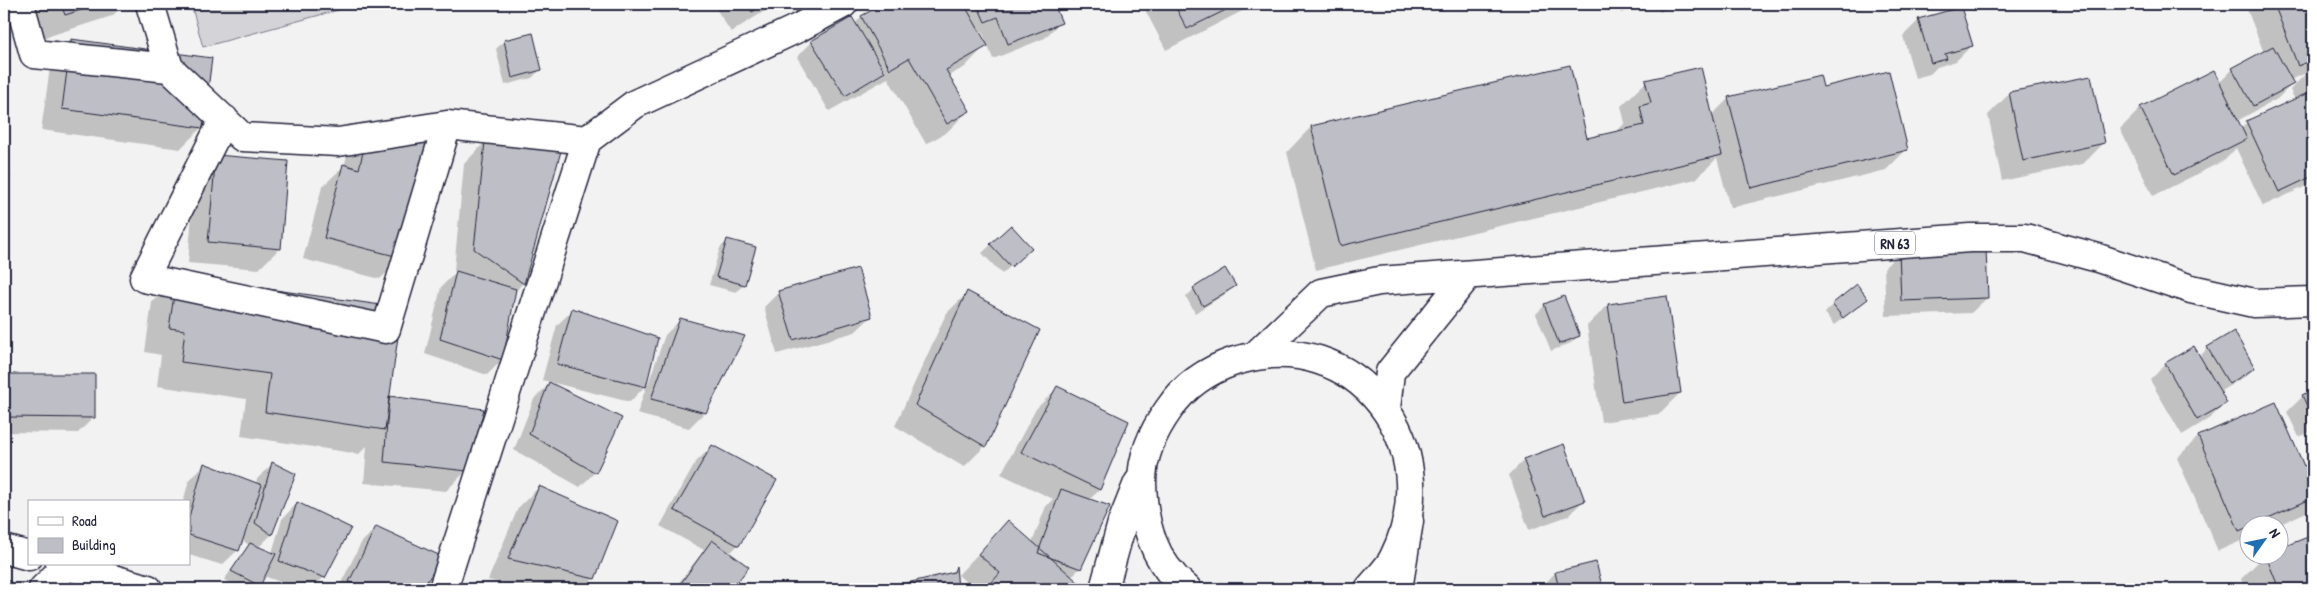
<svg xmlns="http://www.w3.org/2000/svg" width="2317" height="593" font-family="'Patrick Hand',sans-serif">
  <rect width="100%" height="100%" fill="#f2f2f3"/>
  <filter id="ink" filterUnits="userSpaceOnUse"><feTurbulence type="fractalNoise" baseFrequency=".02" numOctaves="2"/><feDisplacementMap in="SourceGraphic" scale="10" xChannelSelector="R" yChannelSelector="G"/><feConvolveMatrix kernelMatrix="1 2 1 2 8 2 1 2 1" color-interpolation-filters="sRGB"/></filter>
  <g filter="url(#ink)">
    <path fill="#d3d3d8" stroke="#7a7a8a" d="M191,4H360L203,47Z"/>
    <path fill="#0003" fill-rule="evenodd" d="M29,4H125L112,16L40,39Z
      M713,4H776L731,32Z
      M885,4H1095L1056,12L1060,22L1045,38L993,59L987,44L965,67L948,76L968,111L947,132L926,144L888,78L829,111L797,57L812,42L855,24L861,17ZM982,31L987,44L986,45L979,33Z
      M1142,4H1256L1166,50Z
      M1618,4H1638L1632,9L1621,13Z
      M1655,4H1673L1660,12Z
      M2245,4H2313V183L2263,206L2236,148L2225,160L2153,196L2120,129L2141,108L2219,83L2233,69L2264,53ZM2306,73L2290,90L2295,100L2247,122L2241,128L2237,121L2277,99L2292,84L2290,80Z
      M1919,20L1971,46L1956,61L1937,67L1930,74L1915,78L1903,36Z
      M72,40L211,59L201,128L180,149L41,130L51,61Z
      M504,41L540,70L532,78L505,85L496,49Z
      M2090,77L2104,143L2083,164L2002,181L1988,115L2009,94Z
      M1646,82L1711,116L1729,98L1822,88L1907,149L1886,170L1730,208L1717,158L1696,179L1316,270L1287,152L1311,127L1586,140L1616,132L1625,123L1621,106Z
      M485,142L523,283L515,292L502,360L487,375L425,354L441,287L456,272L454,270L464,164Z
      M430,143L402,258L380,279L303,259L322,187L344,166L349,149Z
      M216,156L280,248L259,269L188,263L195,177Z
      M1011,226L1022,256L1002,274L982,253Z
      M728,240L744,284L736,292L709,285L720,248Z
      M1900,252L1987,298L1971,313L1886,316L1884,268Z
      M177,277L388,397L467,470L446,491L364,483L367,446L359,454L241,436L246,399L157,386L161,355L145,352L152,302Z
      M1234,285L1227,293L1195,313L1186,297L1194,289Z
      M779,292L871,317L855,332L777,354L764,307Z
      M967,293L985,446L964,467L895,426L946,314Z
      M1564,298L1579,335L1571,343L1551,351L1536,314L1544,306Z
      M1867,299L1834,325L1825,313L1833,305Z
      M1608,305L1680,393L1659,414L1601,422L1587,326Z
      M573,310L648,384L665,335L680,320L705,412L689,428L637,414L647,384L630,402L542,380L557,325Z
      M2194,348L2199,357L2208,348L2254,368L2246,376L2219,392L2226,403L2210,418L2182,435L2150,380L2166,364Z
      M4,375H94V417L78,433L4,432Z
      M549,384L595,472L580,487L514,450L534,399Z
      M1057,388L1127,422L1099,490L1089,500L1080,568L1071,577L1077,582L1070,589H974L958,575L1008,522L1032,543L1046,506L1053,499L1001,474L1036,409Z
      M2313,391V431L2299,437L2287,412L2303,396Z
      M2276,404L2304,468L2313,463V509L2276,526H2250V537L2218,551L2177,458L2198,437Z
      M712,446L738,545L729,554L747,567L731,589H674L704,550L660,526L696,462Z
      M1524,460L1584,500L1568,516L1529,530L1509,475Z
      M205,464L256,484L257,479L272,464L294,475L271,535L258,548L272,553L282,519L297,503L324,577L312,589H299L264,576L255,589H244L224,580L249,545L242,540L238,550L222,565L189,555V502H183L189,480Z
      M539,487L594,578L583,589H529L488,580L518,508Z
      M376,528L441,558L421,589H338L361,543Z
      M2313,536V589H2245L2241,579L2264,556H2280V549Z
      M105,566L151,589H83Z
      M955,569L957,589H886L949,574Z
      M1555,573L1601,588L1616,584L1617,589H1540Z"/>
    <path fill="#bebec6" stroke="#22223b" d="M61,4H101L65,15Z
      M747,4H766L752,12Z
      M883,4H964L988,46L946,70L970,111L947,124L909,58L890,69L861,16Z
      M977,4H1054L1062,23L1008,44L998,17L985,22Z
      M1174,4H1238L1187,29Z
      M2274,4H2313V59L2298,66Z
      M1961,7L1973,46L1945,54L1947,59L1931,63L1918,19Z
      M852,17L885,72L845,96L811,41Z
      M533,33L542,70L512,78L504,40Z
      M71,39L212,58L203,128L62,109Z
      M2273,46L2294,84L2253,106L2232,68Z
      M1570,65L1587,138L1644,125L1640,106L1651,103L1645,80L1701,67L1722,155L1340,246L1311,126Z
      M2214,70L2247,139L2174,175L2140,107Z
      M1889,71L1908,150L1751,188L1728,97L1820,75L1823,87Z
      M2091,76L2105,143L2023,161L2009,92Z
      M2310,92L2313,99V176L2279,192L2246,121Z
      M369,126L432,142L403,258L324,238L343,164L359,169Z
      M485,141L561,151L524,284L474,249Z
      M216,155L288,161L281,249L208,242Z
      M4,174L10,176L4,198Z
      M1011,225L1032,248L1011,267L990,244Z
      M727,239L756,247L745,285L716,277Z
      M1986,249L1988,298L1901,301L1899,251Z
      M858,268L872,317L793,340L778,291Z
      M1225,268L1236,286L1203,306L1193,288Z
      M456,271L516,289L503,360L440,339Z
      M177,276L402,308L385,430L265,412L270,374L181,362L185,330L169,328Z
      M1857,284L1868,299L1843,318L1832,304Z
      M967,291L1040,330L986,447L915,405Z
      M1564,296L1580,336L1559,344L1544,304Z
      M1667,296L1681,393L1622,402L1608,304Z
      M572,308L658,338L646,387L557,364Z
      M680,318L745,336L706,413L651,399Z
      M2234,331L2255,368L2229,384L2207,347Z
      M2194,346L2227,403L2197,420L2165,363Z
      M4,374H95V418L4,417Z
      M549,382L622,418L596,473L529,434Z
      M1057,386L1129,421L1100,490L1021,452Z
      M2313,390V419L2302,395Z
      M389,396L484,409L468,471L384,462Z
      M2276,402L2304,466L2313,462V498L2239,531L2198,436Z
      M1564,444L1585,501L1545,516L1523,459Z
      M712,445L777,480L739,546L674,510Z
      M272,462L296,474L272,535L255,523Z
      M204,463L262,485L239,551L189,535V517Z
      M539,486L618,521L595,579L508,559Z
      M1061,489L1110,506L1081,569L1038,553Z
      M297,502L351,528L325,578L279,561Z
      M1008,520L1078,582L1072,589H986L1000,573L978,554Z
      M376,526L443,557L422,589H373L349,582Z
      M2313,535V589H2279L2266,556H2280V548Z
      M712,540L749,567L732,589H682L678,587Z
      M250,543L276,554L260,586L231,571Z
      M1596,562L1602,586L1617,583L1619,589H1559L1555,572Z
      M956,566L958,589H881L954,572Z
      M4,576L16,588V589H4Z"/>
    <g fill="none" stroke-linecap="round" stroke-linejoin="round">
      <defs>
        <path id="minor" d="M20,4L34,54L169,68L242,137L338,142L447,125L587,140
          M150,4L169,68
          M224,119L144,278L386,329L447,125
          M4,549L29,556
          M60,564L148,589
          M43,589L66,566
          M443,589L587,140L635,104L798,28L843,4"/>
        <path id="primary" d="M1257,354L1321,293L1379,281L1970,238H2025L2098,258L2191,289L2254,303L2313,301
          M1386,409L1390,372L1468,275
          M1104,589L1122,523L1138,483
          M1187,589C1153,562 1143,523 1142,482C1142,455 1154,430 1169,409C1185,385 1208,370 1235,361C1356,323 1449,446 1394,557C1389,568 1377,579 1369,589"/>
        <path id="motorway" d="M1398,589L1409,521"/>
      </defs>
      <use href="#minor" stroke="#22223b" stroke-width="31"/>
      <use href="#primary" stroke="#22223b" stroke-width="31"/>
      <use href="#motorway" stroke="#22223b" stroke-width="31"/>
      <use href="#minor" stroke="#fff" stroke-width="28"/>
      <use href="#primary" stroke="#fff" stroke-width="28"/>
      <use href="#motorway" stroke="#fff" stroke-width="28"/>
    </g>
  </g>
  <g text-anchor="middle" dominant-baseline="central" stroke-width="4.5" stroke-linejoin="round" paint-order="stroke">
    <rect fill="#fff" stroke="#646476" stroke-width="1" x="1875" y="231.5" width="40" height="23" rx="4"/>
    <g font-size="14" font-weight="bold" fill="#22223b">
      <text x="1895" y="243">RN 63</text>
    </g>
  </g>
  <rect width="2317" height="593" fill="none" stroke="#fff" stroke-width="20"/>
  <rect x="10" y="10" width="2297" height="573" fill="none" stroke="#22223b" stroke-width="2" filter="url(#ink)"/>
  <rect x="28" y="500" width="162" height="65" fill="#ffffff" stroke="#a7a7b1"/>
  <rect x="38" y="517" width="25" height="8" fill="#ffffff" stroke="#a7a7b1"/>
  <text x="72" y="526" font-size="15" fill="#22223b">Road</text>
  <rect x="38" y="538" width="25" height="15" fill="#bebec6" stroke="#a7a7b1"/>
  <text x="72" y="550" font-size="15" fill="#22223b">Building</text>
  <g transform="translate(2264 540) rotate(57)"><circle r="24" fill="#ffffff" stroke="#a7a7b1"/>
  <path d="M0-4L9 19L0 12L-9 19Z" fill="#1f6fb2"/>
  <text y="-8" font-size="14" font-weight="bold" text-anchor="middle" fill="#22223b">N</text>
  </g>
</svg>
